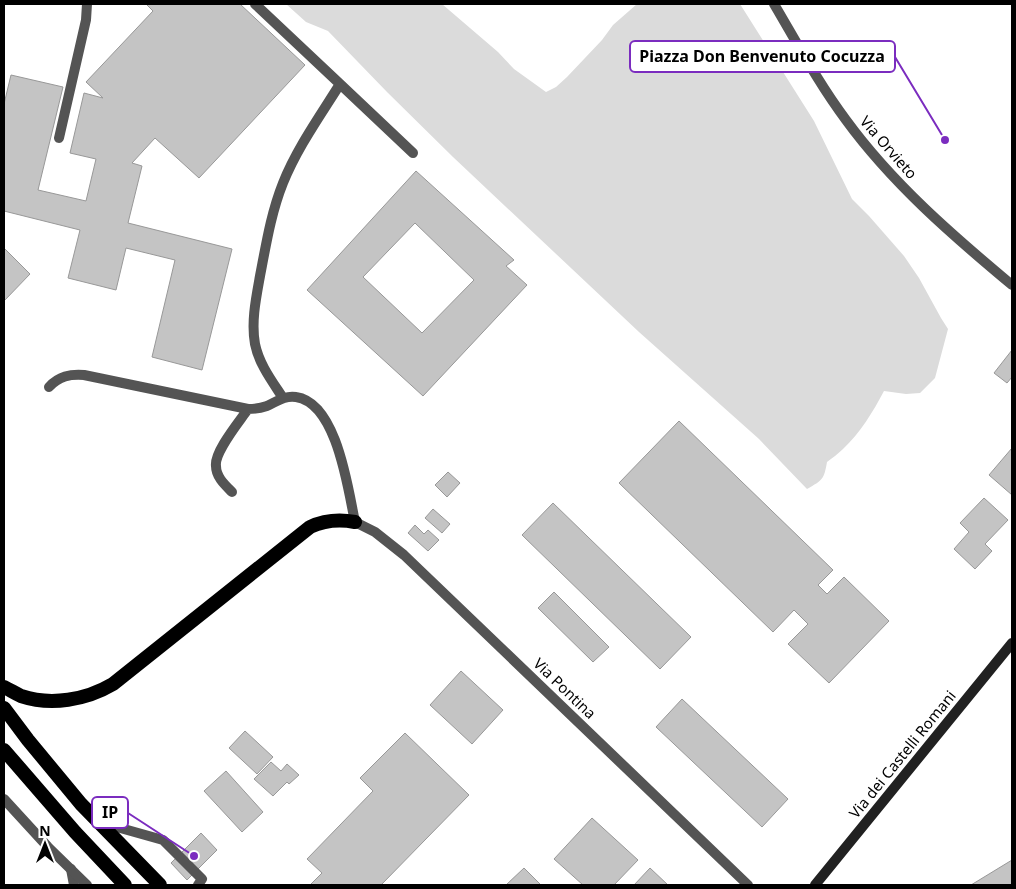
<svg xmlns="http://www.w3.org/2000/svg" width="1016" height="889" font-family="'Noto Sans',sans-serif">
  <rect width="100%" height="100%" fill="#fff"/>
  <path fill="#dbdbdb" d="M286,4H442L498,52L514,69L546,92L556,87L567,77L602,40L613,25L637,4H740L814,121L852,199L869,216L904,256L919,278L941,318L948,329L935,378L920,393L906,394L884,391C873,412 860,433 843,449C838,454 832,458 827,462C824,479 823,480 807,489L759,439L639,332L453,157L387,92L328,31L306,22Z"/>
  <path fill="#c4c4c4" stroke="#989898" fill-rule="evenodd" d="M146,4H240L305,65L199,178L155,138L132,163L142,166L128,223L232,249L202,370L152,357L175,260L126,248L116,290L68,278L80,230L4,211V104L11,75L63,87L38,190L86,201L96,159L70,153L84,93L103,98L86,82L153,11Z
    M416,171L514,260L506,266L527,285L423,396L307,290ZM415,223L474,280L422,333L363,277Z
    M4,248L30,274L4,301Z
    M1012,350V377L1007,383L994,373Z
    M679,421L833,570L818,585L827,594L844,577L889,621L829,683L788,644L808,624L794,610L773,632L619,483Z
    M1012,448V495L989,475Z
    M448,472L460,483L447,497L435,485Z
    M984,498L1008,520L985,544L992,551L975,569L954,549L969,532L960,523Z
    M553,503L691,637L660,669L522,535Z
    M433,509L450,524L442,533L425,518Z
    M415,525L424,534L428,530L439,540L428,551L408,533Z
    M554,592L609,647L593,662L538,608Z
    M461,671L503,710L472,744L430,705Z
    M682,699L788,799L762,827L656,727Z
    M245,731L273,757L257,774L229,748Z
    M405,733L469,795L381,885H310L322,873L307,859L373,791L360,778Z
    M271,762L281,771L287,764L299,775L289,784L287,782L273,796L254,779Z
    M226,771L263,812L242,832L204,791Z
    M592,818L638,860L614,885H583L554,859Z
    M201,833L217,850L187,880L171,863Z
    M1012,860V885H971Z
    M524,868L541,885H506Z
    M650,868L668,885H634Z"/>
  <g fill="none" stroke-linecap="round" stroke-linejoin="round">
    <path stroke="#545454" stroke-width="10" d="M255,4L340,84
      M59,138L86,20L87,4
      M49,387C59,376 70,374 84,375L248,409C254,409 261,408 267,406C276,402 285,395 296,397C337,403 348,489 355,522
      M283,398C272,381 259,364 255,344C251,322 256,298 260,276C266,245 271,213 283,183C297,148 320,116 340,84L413,153
      M232,492C225,485 216,477 216,466C214,452 239,422 248,409
      M99,822L163,840L202,879L198,885
      M71,869L74,885"/>
    <path stroke="#545454" stroke-width="10" d="M774,4C797,43 819,84 846,120C892,183 952,235 1012,285"/>
    <path stroke="#545454" stroke-width="10" d="M355,522L375,532L404,555L748,885
      M4,799L48,847L87,885"/>
    <path stroke="#212121" stroke-width="10" d="M815,885L1012,643"/>
    <path stroke="#000" stroke-width="14" d="M4,687C10,690 15,693 21,696C51,706 86,700 113,684L310,527C325,520 339,519 355,522
      M4,708L28,740L81,804L160,885
      M4,750L75,832L125,885"/>
  </g>
  <g text-anchor="middle" dominant-baseline="central" stroke-width="4" stroke-linejoin="round" paint-order="stroke">
    <g font-size="15" fill="#000" stroke="#fff">
      <text transform="translate(889 147) rotate(49)">Via Orvieto</text>
      <text transform="translate(565 688) rotate(44)">Via Pontina</text>
      <text transform="translate(902 754) rotate(-51)">Via dei Castelli Romani</text>
    </g>
  </g>
  <path fill="none" stroke="#7b2cbf" stroke-width="2" d="M945 140L895 57M194 856L128 813"/>
  <g fill="#7b2cbf" stroke="#fff" stroke-width="2">
    <circle cx="945" cy="140" r="5"/>
    <circle cx="194" cy="856" r="5"/>
  </g>
  <g fill="#fff" stroke="#7b2cbf" stroke-width="2">
    <rect x="630" y="41" width="265" height="31" rx="5"/>
    <rect x="92" y="797" width="36" height="31" rx="5"/>
  </g>
  <g font-size="16" text-anchor="middle" font-weight="bold" fill="#000">
    <text x="762" y="62">Piazza Don Benvenuto Cocuzza</text>
    <text x="110" y="818">IP</text>
  </g>
  <rect width="1016" height="889" fill="none" stroke="#000000" stroke-width="10"/>
  <g transform="translate(45 844)" stroke="#ffffff" stroke-width="4" paint-order="stroke">
  <path d="M0-4L9 19L0 12L-9 19Z" fill="#000000"/>
  <text y="-8" font-size="14" font-weight="bold" text-anchor="middle" fill="#000000">N</text>
  </g>
</svg>
